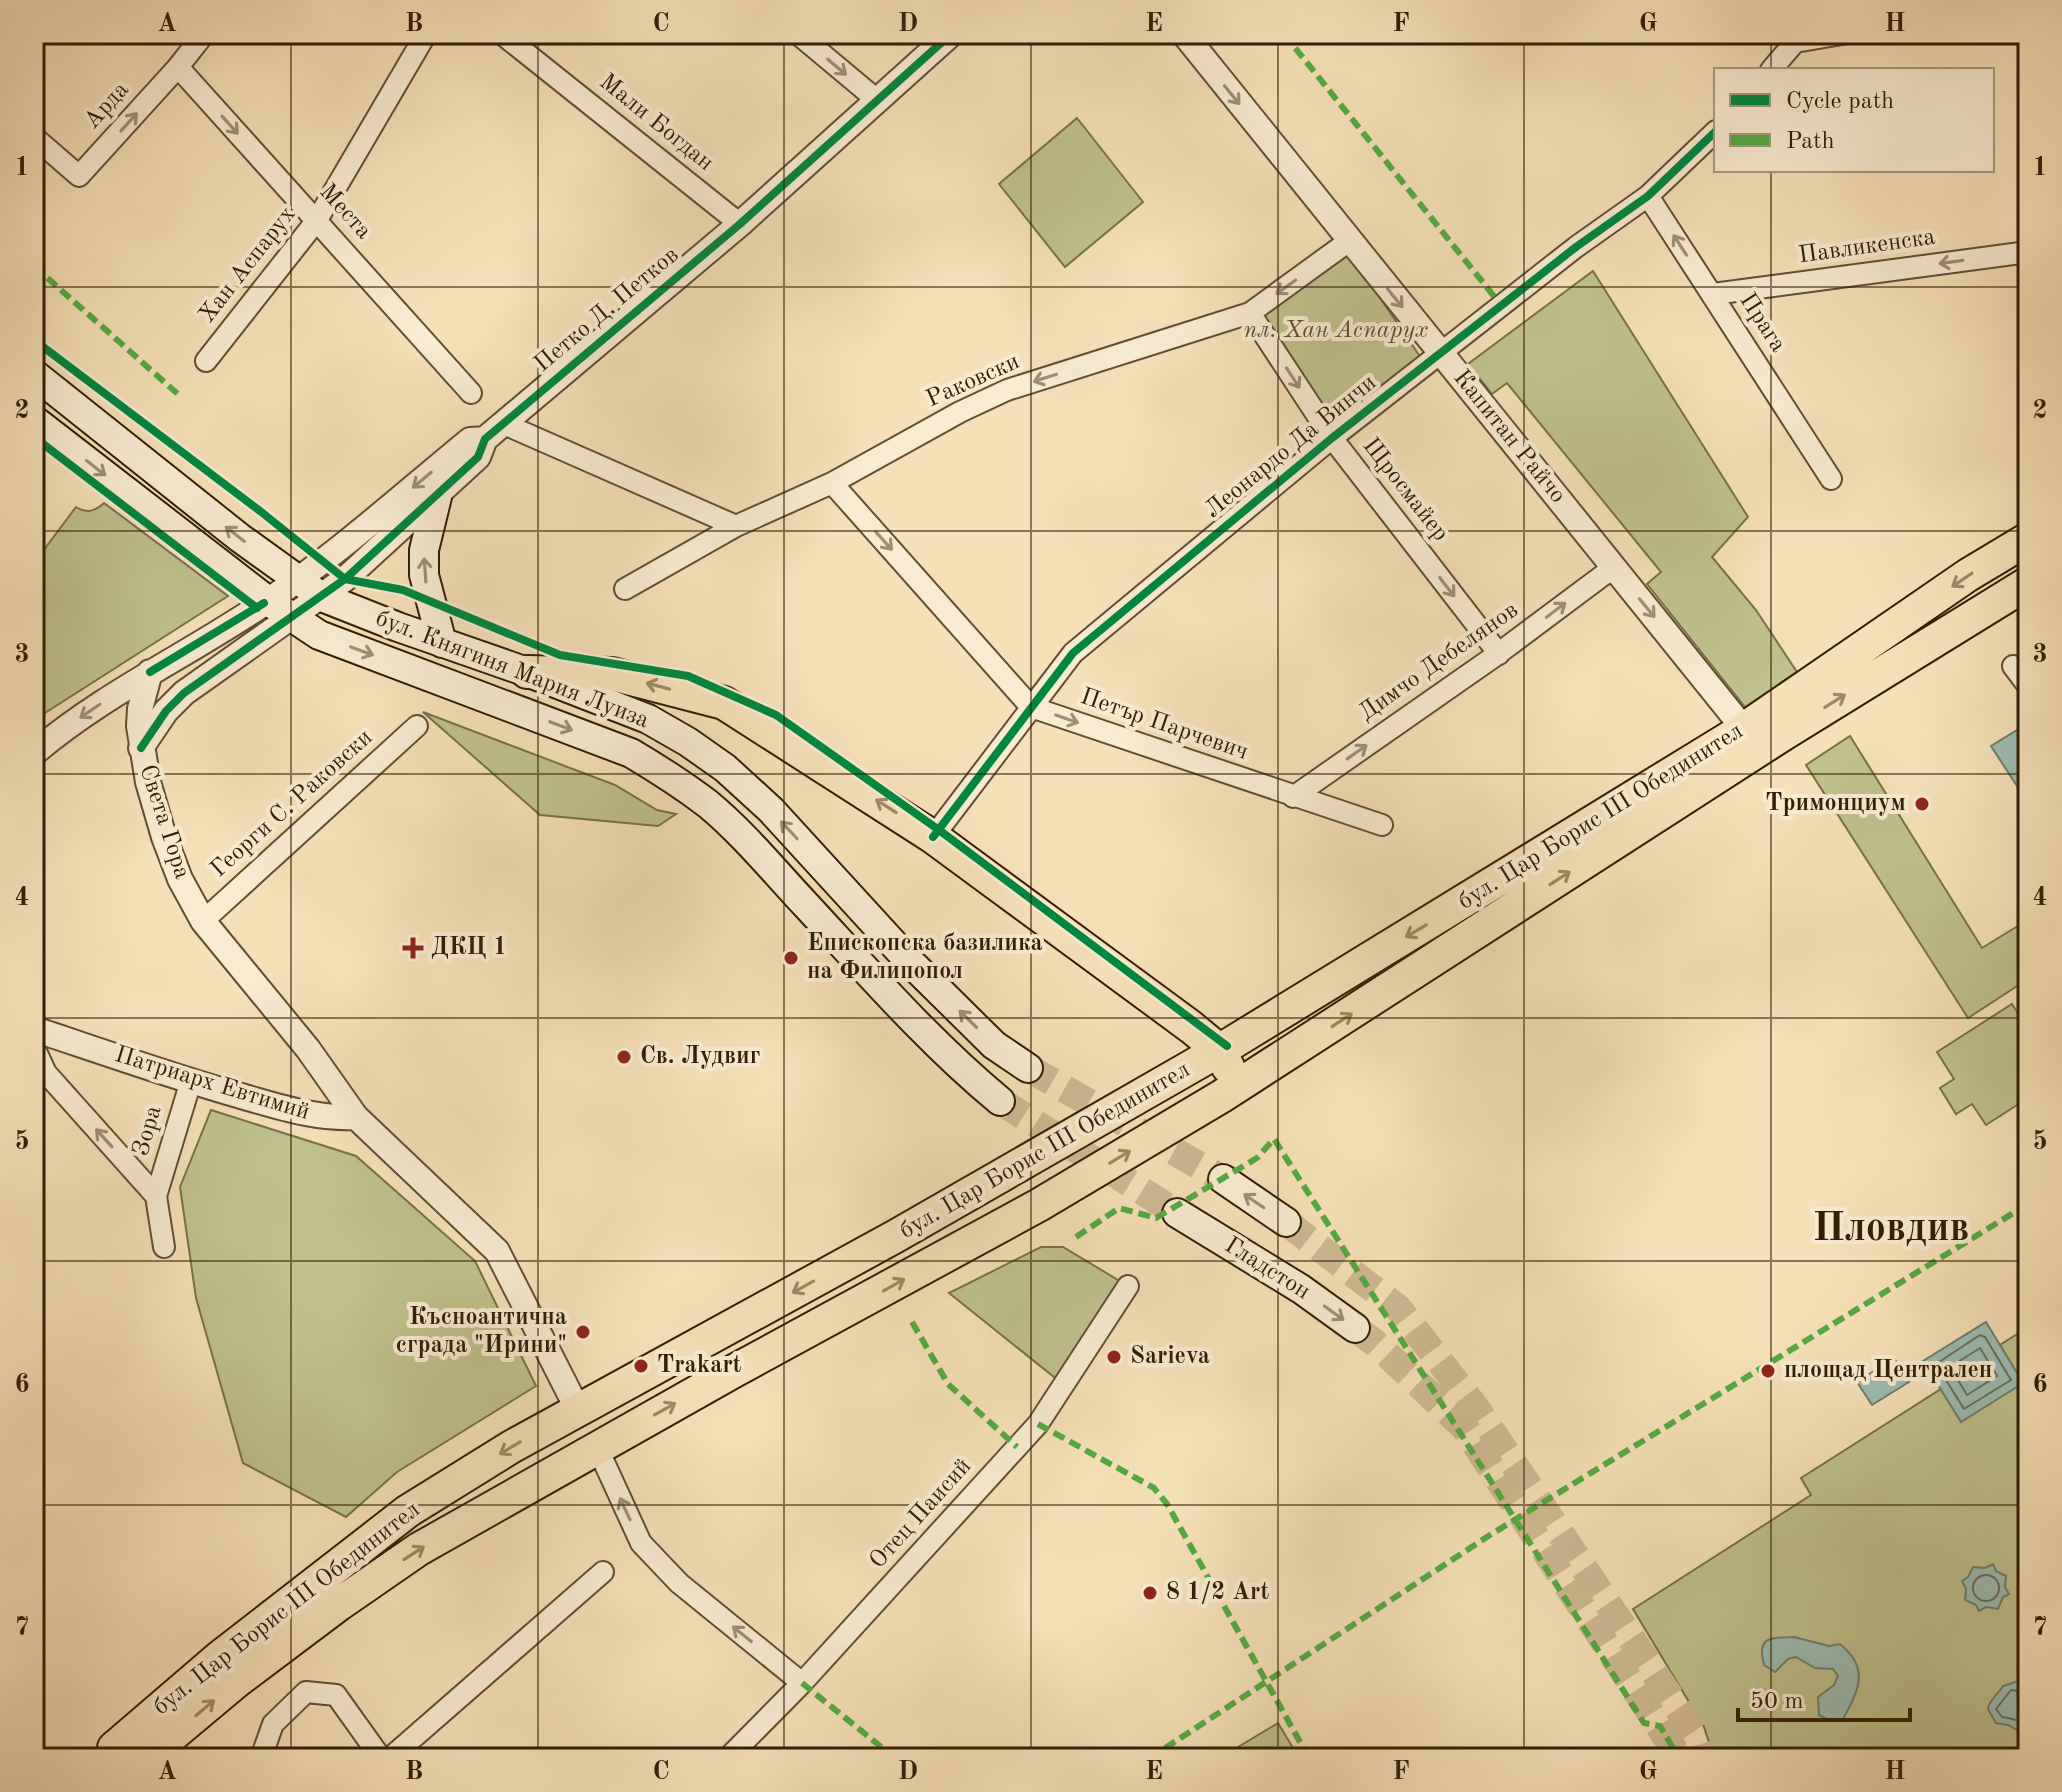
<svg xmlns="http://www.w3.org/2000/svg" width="2062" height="1792" font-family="'Old Standard TT',serif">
  <rect width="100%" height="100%" fill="#f6e0b7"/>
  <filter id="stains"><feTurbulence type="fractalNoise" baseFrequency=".0025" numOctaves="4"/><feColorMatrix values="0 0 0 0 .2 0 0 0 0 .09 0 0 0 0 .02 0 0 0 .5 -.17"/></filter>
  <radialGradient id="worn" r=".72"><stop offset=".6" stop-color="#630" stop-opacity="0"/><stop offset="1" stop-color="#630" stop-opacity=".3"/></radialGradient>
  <path fill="#c0c18c" stroke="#787048" stroke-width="2" d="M1077,118L1143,202L1065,267L999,184Z
    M1350,254L1421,358L1333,421L1258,318Z
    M1593,271L1748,517L1712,557L1756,610L1797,672L1745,707L1647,584L1661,572L1507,383L1492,394L1468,364Z
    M104,503L228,596L34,720V563L76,507C88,514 95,511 104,503Z
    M423,712L615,785L657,810L676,814L658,826L540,815Z
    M1850,736L1982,948L2026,921L2028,923V979L1968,1018L1806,765Z
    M2012,1004L2028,1029V1098L1986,1125L1972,1104L1956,1114L1940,1088L1954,1079L1937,1052Z
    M211,1110L356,1156L475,1261L536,1386L397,1472L346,1517L243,1463L196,1298L180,1187Z
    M1041,1247H1063L1128,1286L1064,1385L949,1293Z
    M2028,1327V1758H1714L1704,1727L1633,1609L1811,1495L1801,1478L1941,1389L1961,1421L2023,1383L2000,1345Z
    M1278,1723L1299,1758H1238L1233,1750Z"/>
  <path fill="#9dbdb2" stroke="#727d6c" stroke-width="2" d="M2022,727L2028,737V803L1991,746Z
    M1986,1322L2023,1383L1961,1422L1923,1361Z
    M1894,1358L1909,1382L1872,1405L1857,1382Z
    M1993,1564L1996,1571L2006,1576L2005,1587L2009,1594L2003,1597L1998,1609L1986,1607L1979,1611L1976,1605L1965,1600L1966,1589L1962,1581L1968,1577L1973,1567L1985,1568Z
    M1794,1637L1829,1646L1840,1644C1870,1668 1859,1690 1843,1719L1831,1721L1819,1715L1818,1697L1834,1685L1838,1676L1833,1669L1815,1668L1796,1657L1788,1659L1775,1672L1764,1665C1756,1636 1771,1638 1794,1637Z
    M2018,1681L2028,1687V1729L2017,1730L2008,1725L1996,1723L1988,1709C1990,1698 1998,1695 2003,1686Z"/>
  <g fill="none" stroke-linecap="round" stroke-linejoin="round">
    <path stroke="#676e5b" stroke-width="2" d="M1980,1335L1985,1337L2011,1380L1964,1409L1936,1364Z
      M1980,1348L1997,1376L1967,1395L1950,1367Z
      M1973 1588a13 13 0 1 1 26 0a13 13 0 1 1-26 0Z
      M2028,1693L2011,1690L1996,1709L2002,1717C2012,1718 2018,1722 2028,1722"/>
    <path stroke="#cfb993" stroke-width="28" stroke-dasharray="28 14" stroke-linecap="butt" d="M1028,1068L1223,1179
      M1000,1101L1177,1213
      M1286,1222L1398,1308L1476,1408L1694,1732L1702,1758
      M1355,1328L1375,1343L1465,1428L1672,1746L1675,1758"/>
    <defs>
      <path id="minor" d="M502,34L740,224
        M798,34L877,100
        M178,67L471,393
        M1771,70L1795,42L1842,34
        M34,137L79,176L178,67L204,34
        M1648,196L1831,479
        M1713,294L2028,252
        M1250,313L1332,438L1499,654
        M206,361L317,220L426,34
        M504,424L736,526
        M832,483L1031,707L1382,825
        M625,589L736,526L832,483L960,412L1007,390L1250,313L1349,241
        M2013,666L2028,686
        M1293,797L1495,656L1614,567
        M933,837L1073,653L1332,438L1576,247L1648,196L1716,131
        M203,921L417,726
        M34,1047L46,1073L156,1196L164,1247
        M156,1196L191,1081
        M597,1447L641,1543L679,1583L802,1683
        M261,1758L273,1724L306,1692L336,1695L381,1758
        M390,1758L603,1572
        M728,1758L802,1683L1038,1424L1128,1286"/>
      <path id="tertiary" d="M1184,34L1744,729
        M150,672L140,709L139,726L148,782L164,837L180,879L203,921L308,1049L356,1117L497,1251L578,1410
        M141,748L166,711L184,693L345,579L478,457L485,439L740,224L951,34
        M34,753C106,692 192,653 269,600C340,552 404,494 470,440L485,439
        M34,1029C103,1052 171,1076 241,1096C280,1107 315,1119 356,1117"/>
      <path id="secondary" d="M34,374L240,538L322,597L398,627L527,672L648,719L688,742L725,768L771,810L911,963L994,1045L1028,1068
        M34,420L268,601L319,635L631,753C658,769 683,785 708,804C744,834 774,871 806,905C869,973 929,1042 1000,1101
        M437,497L424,550V575L442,643
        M1223,1179L1286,1222
        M1177,1213L1301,1289L1355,1328"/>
      <path id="primary" d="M527,672L612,674L724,703L933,837L1191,1027L1220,1051L1228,1067
        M114,1748L220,1657L408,1511L511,1447L896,1236L1227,1046L1744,729L1968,575L2028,539
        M145,1758L237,1681L338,1605L419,1549L734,1371L1039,1205L1222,1096L1785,733L2028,583"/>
    </defs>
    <use href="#minor" stroke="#624e31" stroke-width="24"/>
    <use href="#tertiary" stroke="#624e31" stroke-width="28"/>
    <use href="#secondary" stroke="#311e04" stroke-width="32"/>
    <use href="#primary" stroke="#311e04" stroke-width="36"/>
    <use href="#minor" stroke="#f9ebd0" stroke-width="20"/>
    <use href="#tertiary" stroke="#f9ebd0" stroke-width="24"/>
    <use href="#secondary" stroke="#f9ebd0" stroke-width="28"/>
    <use href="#primary" stroke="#f6e0b7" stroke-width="32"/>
    <path stroke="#54aa40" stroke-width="6" stroke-dasharray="12 6" stroke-linecap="butt" d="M1284,34L1501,305
      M34,266L179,395
      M1076,1237L1119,1208L1156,1218L1257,1158L1274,1139L1644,1723L1660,1726L1679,1758
      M912,1322L948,1384L1017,1447
      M1038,1424L1154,1488L1167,1504L1309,1758
      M802,1683L895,1758
      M1150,1758L1490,1535L2028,1204"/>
    <defs>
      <path id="cycleway" d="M34,340L260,511L345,579L403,590L560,655L688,676L776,715L939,830L1227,1046
        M34,437L257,608
        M150,672L264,603
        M141,748L166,711L184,693L345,579L478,457L485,439L740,224L951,34
        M933,837L1073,653L1332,438L1576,247L1648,196L1716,131"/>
    </defs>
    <use href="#cycleway" stroke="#f9ebd0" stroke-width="13"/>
    <use href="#cycleway" stroke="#00873e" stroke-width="8"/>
  </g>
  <defs><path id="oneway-shaft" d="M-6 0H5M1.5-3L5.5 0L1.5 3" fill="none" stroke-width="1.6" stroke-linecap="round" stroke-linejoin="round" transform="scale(2)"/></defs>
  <g stroke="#9f8f74">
    <use href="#oneway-shaft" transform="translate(837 67) rotate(40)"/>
    <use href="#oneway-shaft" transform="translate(1232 95) rotate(51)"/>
    <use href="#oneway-shaft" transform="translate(129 122) rotate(-48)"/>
    <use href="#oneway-shaft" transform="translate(230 125) rotate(48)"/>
    <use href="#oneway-shaft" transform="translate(1680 245) rotate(-123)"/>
    <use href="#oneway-shaft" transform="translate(1951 262) rotate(172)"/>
    <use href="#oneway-shaft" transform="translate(1286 287) rotate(144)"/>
    <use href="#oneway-shaft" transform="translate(1395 298) rotate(51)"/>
    <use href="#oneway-shaft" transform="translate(1045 378) rotate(162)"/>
    <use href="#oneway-shaft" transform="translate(1293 378) rotate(57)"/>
    <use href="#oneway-shaft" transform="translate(96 468) rotate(38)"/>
    <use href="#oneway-shaft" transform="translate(422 480) rotate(140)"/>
    <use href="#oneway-shaft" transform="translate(235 534) rotate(-142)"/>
    <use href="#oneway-shaft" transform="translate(884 541) rotate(48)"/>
    <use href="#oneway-shaft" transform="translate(425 570) rotate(-94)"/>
    <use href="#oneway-shaft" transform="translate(1447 587) rotate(52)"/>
    <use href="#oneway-shaft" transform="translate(1647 608) rotate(51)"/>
    <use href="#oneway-shaft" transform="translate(1556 610) rotate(-37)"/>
    <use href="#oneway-shaft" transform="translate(362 651) rotate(20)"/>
    <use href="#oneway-shaft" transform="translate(90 711) rotate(146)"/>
    <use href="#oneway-shaft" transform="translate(1067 719) rotate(19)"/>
    <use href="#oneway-shaft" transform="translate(561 726) rotate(21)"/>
    <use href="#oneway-shaft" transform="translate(1357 752) rotate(-35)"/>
    <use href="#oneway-shaft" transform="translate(789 830) rotate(-133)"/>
    <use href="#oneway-shaft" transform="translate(968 1019) rotate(-135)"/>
    <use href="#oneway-shaft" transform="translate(104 1138) rotate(-132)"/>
    <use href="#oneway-shaft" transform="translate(1254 1201) rotate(-146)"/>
    <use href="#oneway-shaft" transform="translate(1334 1313) rotate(36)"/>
    <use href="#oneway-shaft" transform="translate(625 1509) rotate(-115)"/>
    <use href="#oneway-shaft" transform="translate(742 1634) rotate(-141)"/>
  </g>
  <g stroke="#9d8966">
    <use href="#oneway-shaft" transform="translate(1962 580) rotate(146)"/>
    <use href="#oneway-shaft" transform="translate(658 686) rotate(-165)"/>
    <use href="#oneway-shaft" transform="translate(1835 701) rotate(-32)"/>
    <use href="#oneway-shaft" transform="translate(886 806) rotate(-147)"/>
    <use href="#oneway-shaft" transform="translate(1560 878) rotate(-33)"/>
    <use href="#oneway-shaft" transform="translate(1416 931) rotate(149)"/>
    <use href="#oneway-shaft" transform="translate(1342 1020) rotate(-33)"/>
    <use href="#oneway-shaft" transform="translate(1120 1157) rotate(-31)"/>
    <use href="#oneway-shaft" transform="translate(894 1285) rotate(-29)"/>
    <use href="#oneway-shaft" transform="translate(803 1287) rotate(151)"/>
    <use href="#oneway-shaft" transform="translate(665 1409) rotate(-29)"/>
    <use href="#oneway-shaft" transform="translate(510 1448) rotate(149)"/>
    <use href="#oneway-shaft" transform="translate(414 1553) rotate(-33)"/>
    <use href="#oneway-shaft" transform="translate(205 1708) rotate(-40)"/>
  </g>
  <path fill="none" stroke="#311e04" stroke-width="2" stroke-opacity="0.55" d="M291,34V1758M538,34V1758M784,34V1758M1031,34V1758M1278,34V1758M1524,34V1758M1771,34V70M1771,170V1758M34,287H2028M34,531H2028M34,774H2028M34,1018H2028M34,1261H2028M34,1505H2028"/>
  <g fill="#8f2418" stroke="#f9ebd0" stroke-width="3">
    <circle cx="1922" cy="804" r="8"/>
    <path d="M409 936h8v8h8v8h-8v8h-8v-8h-8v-8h8z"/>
    <circle cx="791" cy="958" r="8"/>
    <circle cx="624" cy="1057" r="8"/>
    <circle cx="583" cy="1332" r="8"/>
    <circle cx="1114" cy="1357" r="8"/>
    <circle cx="641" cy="1366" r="8"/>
    <circle cx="1768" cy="1371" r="8"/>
    <circle cx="1150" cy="1593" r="8"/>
  </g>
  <g text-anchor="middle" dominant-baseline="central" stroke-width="8" stroke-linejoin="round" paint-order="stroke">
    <g font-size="24" fill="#311e04" stroke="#f9ebd0">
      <text transform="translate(107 106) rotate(-48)">Арда</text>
      <text transform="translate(656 123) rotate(39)">Мали Богдан</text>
      <text transform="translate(345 212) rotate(48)">Места</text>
      <text transform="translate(1867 247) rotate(-8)">Павликенска</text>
      <text transform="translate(248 265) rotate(-52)">Хан Аспарух</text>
      <text transform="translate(607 310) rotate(-40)">Петко Д. Петков</text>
      <text transform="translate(1762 323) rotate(57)">Прага</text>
      <text transform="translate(973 381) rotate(-24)">Раковски</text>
      <text transform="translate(1509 437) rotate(51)">Капитан Райчо</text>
      <text transform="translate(1291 447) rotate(-39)">Леонардо Да Винчи</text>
      <text transform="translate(1405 490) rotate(52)">Щросмайер</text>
      <text transform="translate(1439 662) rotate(-35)">Димчо Дебелянов</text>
      <text transform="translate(512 670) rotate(21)">бул. Княгиня Мария Луиза</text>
      <text transform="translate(1164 725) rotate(19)">Петър Парчевич</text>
      <text transform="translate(292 804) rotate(-42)">Георги С. Раковски</text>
      <text transform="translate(1601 817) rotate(-32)">бул. Цар Борис III Обединител</text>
      <text transform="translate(164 822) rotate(72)">Света Гора</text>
      <text transform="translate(212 1084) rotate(17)">Патриарх Евтимий</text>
      <text transform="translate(148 1131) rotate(-74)">Зора</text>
      <text transform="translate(1045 1151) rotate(-30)">бул. Цар Борис III Обединител</text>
      <text transform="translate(1267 1269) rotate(32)">Гладстон</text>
      <text transform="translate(921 1514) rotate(-48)">Отец Паисий</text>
      <text transform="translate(287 1609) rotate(-38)">бул. Цар Борис III Обединител</text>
    </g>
    <g font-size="24" font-style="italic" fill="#5c4f2d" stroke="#f9ebd0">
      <text x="1336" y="331">пл. Хан Аспарух</text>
    </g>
    <g font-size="24" font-weight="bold" fill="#311e04" stroke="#f9ebd0" text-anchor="start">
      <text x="1906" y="804" text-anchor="end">Тримонциум</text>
      <text x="807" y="944">Епископска базилика<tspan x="807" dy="28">на Филипопол</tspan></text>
      <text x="431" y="948">ДКЦ 1</text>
      <text x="640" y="1057">Св. Лудвиг</text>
      <text x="567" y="1318" text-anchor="end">Късноантична<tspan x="567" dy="28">сграда "Ирини"</tspan></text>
      <text x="1130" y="1357">Sarieva</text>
      <text x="657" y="1366">Trakart</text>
      <text x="1784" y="1371">площад Централен</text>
      <text x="1166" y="1593">8 1/2 Art</text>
    </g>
    <g font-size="40" font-weight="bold" fill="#311e04" stroke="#f9ebd0">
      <text x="1891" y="1230">Пловдив</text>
    </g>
  </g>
  <rect width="2062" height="1792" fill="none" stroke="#f6e0b7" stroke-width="88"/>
  <rect x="1714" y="68" width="280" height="104" fill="#f9ebd0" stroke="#a9997e" stroke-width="2"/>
  <rect x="1730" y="94" width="40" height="12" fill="#00873e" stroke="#a9997e" stroke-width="2"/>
  <text x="1786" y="108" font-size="24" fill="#311e04">Cycle path</text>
  <rect x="1730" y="134" width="40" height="12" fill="#54aa40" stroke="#a9997e" stroke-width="2"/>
  <text x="1786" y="148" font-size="24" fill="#311e04">Path</text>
  <path d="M1738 1708v12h172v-12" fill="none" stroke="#311e04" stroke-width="4"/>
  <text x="1750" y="1708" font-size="24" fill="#311e04" stroke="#f9ebd0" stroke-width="6" paint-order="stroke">50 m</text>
  <rect x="44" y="44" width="1974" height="1704" fill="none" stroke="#311e04" stroke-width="3"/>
  <g font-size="26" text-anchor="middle" font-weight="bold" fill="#311e04">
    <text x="167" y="31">A</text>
    <text x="414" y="31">B</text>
    <text x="661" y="31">C</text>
    <text x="908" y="31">D</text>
    <text x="1154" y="31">E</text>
    <text x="1401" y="31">F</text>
    <text x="1648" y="31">G</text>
    <text x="1895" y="31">H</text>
    <text x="22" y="175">1</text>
    <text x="2040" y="175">1</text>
    <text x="22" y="418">2</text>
    <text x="2040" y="418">2</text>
    <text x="22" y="662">3</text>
    <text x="2040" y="662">3</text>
    <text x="22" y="905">4</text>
    <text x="2040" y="905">4</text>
    <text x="22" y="1149">5</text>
    <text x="2040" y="1149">5</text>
    <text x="22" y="1392">6</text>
    <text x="2040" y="1392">6</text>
    <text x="22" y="1635">7</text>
    <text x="2040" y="1635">7</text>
    <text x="167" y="1779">A</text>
    <text x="414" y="1779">B</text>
    <text x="661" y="1779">C</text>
    <text x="908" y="1779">D</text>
    <text x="1154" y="1779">E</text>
    <text x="1401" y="1779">F</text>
    <text x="1648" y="1779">G</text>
    <text x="1895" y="1779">H</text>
  </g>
  <rect width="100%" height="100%" filter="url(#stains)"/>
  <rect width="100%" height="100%" fill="url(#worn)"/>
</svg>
